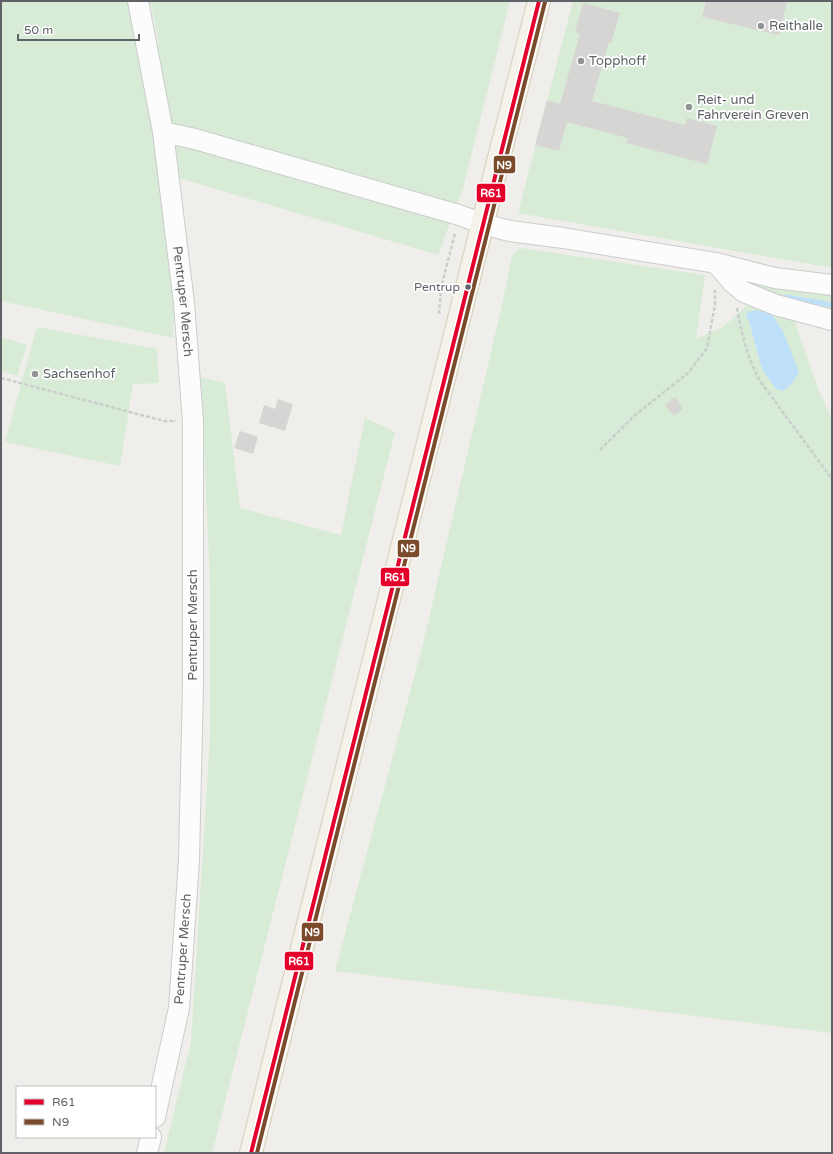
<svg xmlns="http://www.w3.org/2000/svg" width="833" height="1154" font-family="'Varela Round',sans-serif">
  <rect width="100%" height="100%" fill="#efeeea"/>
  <path fill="#d8ebd6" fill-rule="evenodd" d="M1,1H128L142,66L159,43L150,1H510L463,188L438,255L179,178L173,338L1,301Z
    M573,1H832V268L518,213Z
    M520,248L705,275L696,339L723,327L752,301L793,317L819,391L832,419V1033L335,971L423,644L502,305L512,256ZM749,321L776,389L762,369Z
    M735,278L832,288V312L785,303Z
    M37,327L157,349L159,383L133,384L120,466L5,442Z
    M1,337L27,345L17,376L1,371Z
    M201,377L225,383L240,508L341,535L365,418L395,432L212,1153H164L191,1042L210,737V582Z"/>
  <path fill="#bfe0f9" d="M756,310L771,313L783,331L799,372L792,384L783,391L776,389L762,369L749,321L746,316L748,312Z"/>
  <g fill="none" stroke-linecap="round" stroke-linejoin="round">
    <path stroke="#bfe0f9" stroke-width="5" d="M786,297L832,305"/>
  </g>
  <path fill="#d6d5d3" d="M706,1H787L779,35L702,17Z
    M583,3L620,13L611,43L609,42L592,101L685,125L687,118L717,126L707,164L626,143L628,138L567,122L559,151L535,145L547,100L560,104L580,34L575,32Z
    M675,397L683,409L674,416L665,405Z
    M278,399L293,404L285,431L259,423L264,405L275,409Z
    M240,431L258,437L253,454L234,448Z"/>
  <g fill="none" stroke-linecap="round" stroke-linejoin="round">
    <defs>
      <g id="minor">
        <path id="s1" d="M138,1L163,132L184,303L193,422V686L189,860L179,1008L155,1117"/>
        <path d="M163,132L195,139L459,215L483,224L510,231L563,238L716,263L775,278L832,285"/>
        <path d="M716,263L732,282L744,292L776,305L832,320"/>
        <path d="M147,1153L151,1137"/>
      </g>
      <path id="major" d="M251,1153L499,158L539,1"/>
    </defs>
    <use href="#minor" stroke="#cbcccc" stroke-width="22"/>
    <use href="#major" stroke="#d7ceb8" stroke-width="24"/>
    <path stroke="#cacfcc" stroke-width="2.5" stroke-dasharray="4 2" stroke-linecap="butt" d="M737,308C742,334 747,357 760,381L832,479
      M439,314L441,288L455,233
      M1,378L164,421H176
      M600,450L634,416L688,373L707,348L715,305V290"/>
    <use href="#minor" stroke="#fdfcfc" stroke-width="20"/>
    <use href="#major" stroke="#f4f2e9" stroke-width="22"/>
    <defs>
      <path id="bus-1" d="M251,1153L539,1"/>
      <path id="bus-2" d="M257,1153L545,2"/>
    </defs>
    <use href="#bus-1" stroke="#fff" stroke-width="7"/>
    <use href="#bus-2" stroke="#fff" stroke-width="7"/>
    <use href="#bus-1" stroke="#e4002b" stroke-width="4"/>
    <use href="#bus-2" stroke="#7a4b2a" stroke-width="4"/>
  </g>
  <g fill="#919496" stroke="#fff" stroke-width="1.5">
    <circle cx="761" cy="26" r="4"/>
    <circle cx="581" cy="61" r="4"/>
    <circle cx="689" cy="107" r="4"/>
    <circle cx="35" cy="374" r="4"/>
  </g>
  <circle fill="#5f6368" stroke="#fff" stroke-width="1.5" cx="468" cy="287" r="3.5"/>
  <g text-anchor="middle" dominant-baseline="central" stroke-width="3.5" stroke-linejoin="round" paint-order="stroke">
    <g font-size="12" fill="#5f6368" stroke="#fff" text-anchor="end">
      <text x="460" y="287">Pentrup</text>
    </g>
    <g font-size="13" fill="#5f6368" stroke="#fff" text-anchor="start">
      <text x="769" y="26">Reithalle</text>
      <text x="589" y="61">Topphoff</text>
      <text x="697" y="100">Reit- und<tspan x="697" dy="15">Fahrverein Greven</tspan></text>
      <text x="43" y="374">Sachsenhof</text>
    </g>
    <g font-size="13" fill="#5f6368" stroke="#fff">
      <text stroke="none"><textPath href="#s1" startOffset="304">Pentruper Mersch</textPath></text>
      <text transform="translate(193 625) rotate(-90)">Pentruper Mersch</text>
      <text transform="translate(183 949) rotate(-86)">Pentruper Mersch</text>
    </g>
  </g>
  <g stroke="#fff" stroke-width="1.5">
    <rect x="493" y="155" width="23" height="19" rx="4" fill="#7a4b2a"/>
    <rect x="476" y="183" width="30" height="20" rx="4" fill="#e4002b"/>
    <rect x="397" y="539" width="23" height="19" rx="4" fill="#7a4b2a"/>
    <rect x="380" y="567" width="30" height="20" rx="4" fill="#e4002b"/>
    <rect x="301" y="922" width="23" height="20" rx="4" fill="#7a4b2a"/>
    <rect x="284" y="951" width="30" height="20" rx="4" fill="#e4002b"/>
  </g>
  <g font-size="11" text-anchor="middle" font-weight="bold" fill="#fff">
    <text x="504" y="169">N9</text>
    <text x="491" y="197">R61</text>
    <text x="408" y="552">N9</text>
    <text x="395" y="581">R61</text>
    <text x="312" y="936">N9</text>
    <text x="299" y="965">R61</text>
  </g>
  <rect width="833" height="1154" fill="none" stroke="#5f6368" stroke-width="4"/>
  <rect x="16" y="1086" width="140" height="52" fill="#ffffff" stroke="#bfc1c3"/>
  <rect x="24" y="1099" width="20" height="6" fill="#e4002b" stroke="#bfc1c3"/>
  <text x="52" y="1106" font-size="12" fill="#5f6368">R61</text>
  <rect x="24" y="1119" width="20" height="6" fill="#7a4b2a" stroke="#bfc1c3"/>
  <text x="52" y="1126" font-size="12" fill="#5f6368">N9</text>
  <path d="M18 34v6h121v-6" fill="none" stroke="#5f6368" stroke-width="2"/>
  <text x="24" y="34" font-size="12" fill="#5f6368" stroke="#ffffff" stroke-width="3" paint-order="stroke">50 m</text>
</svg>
